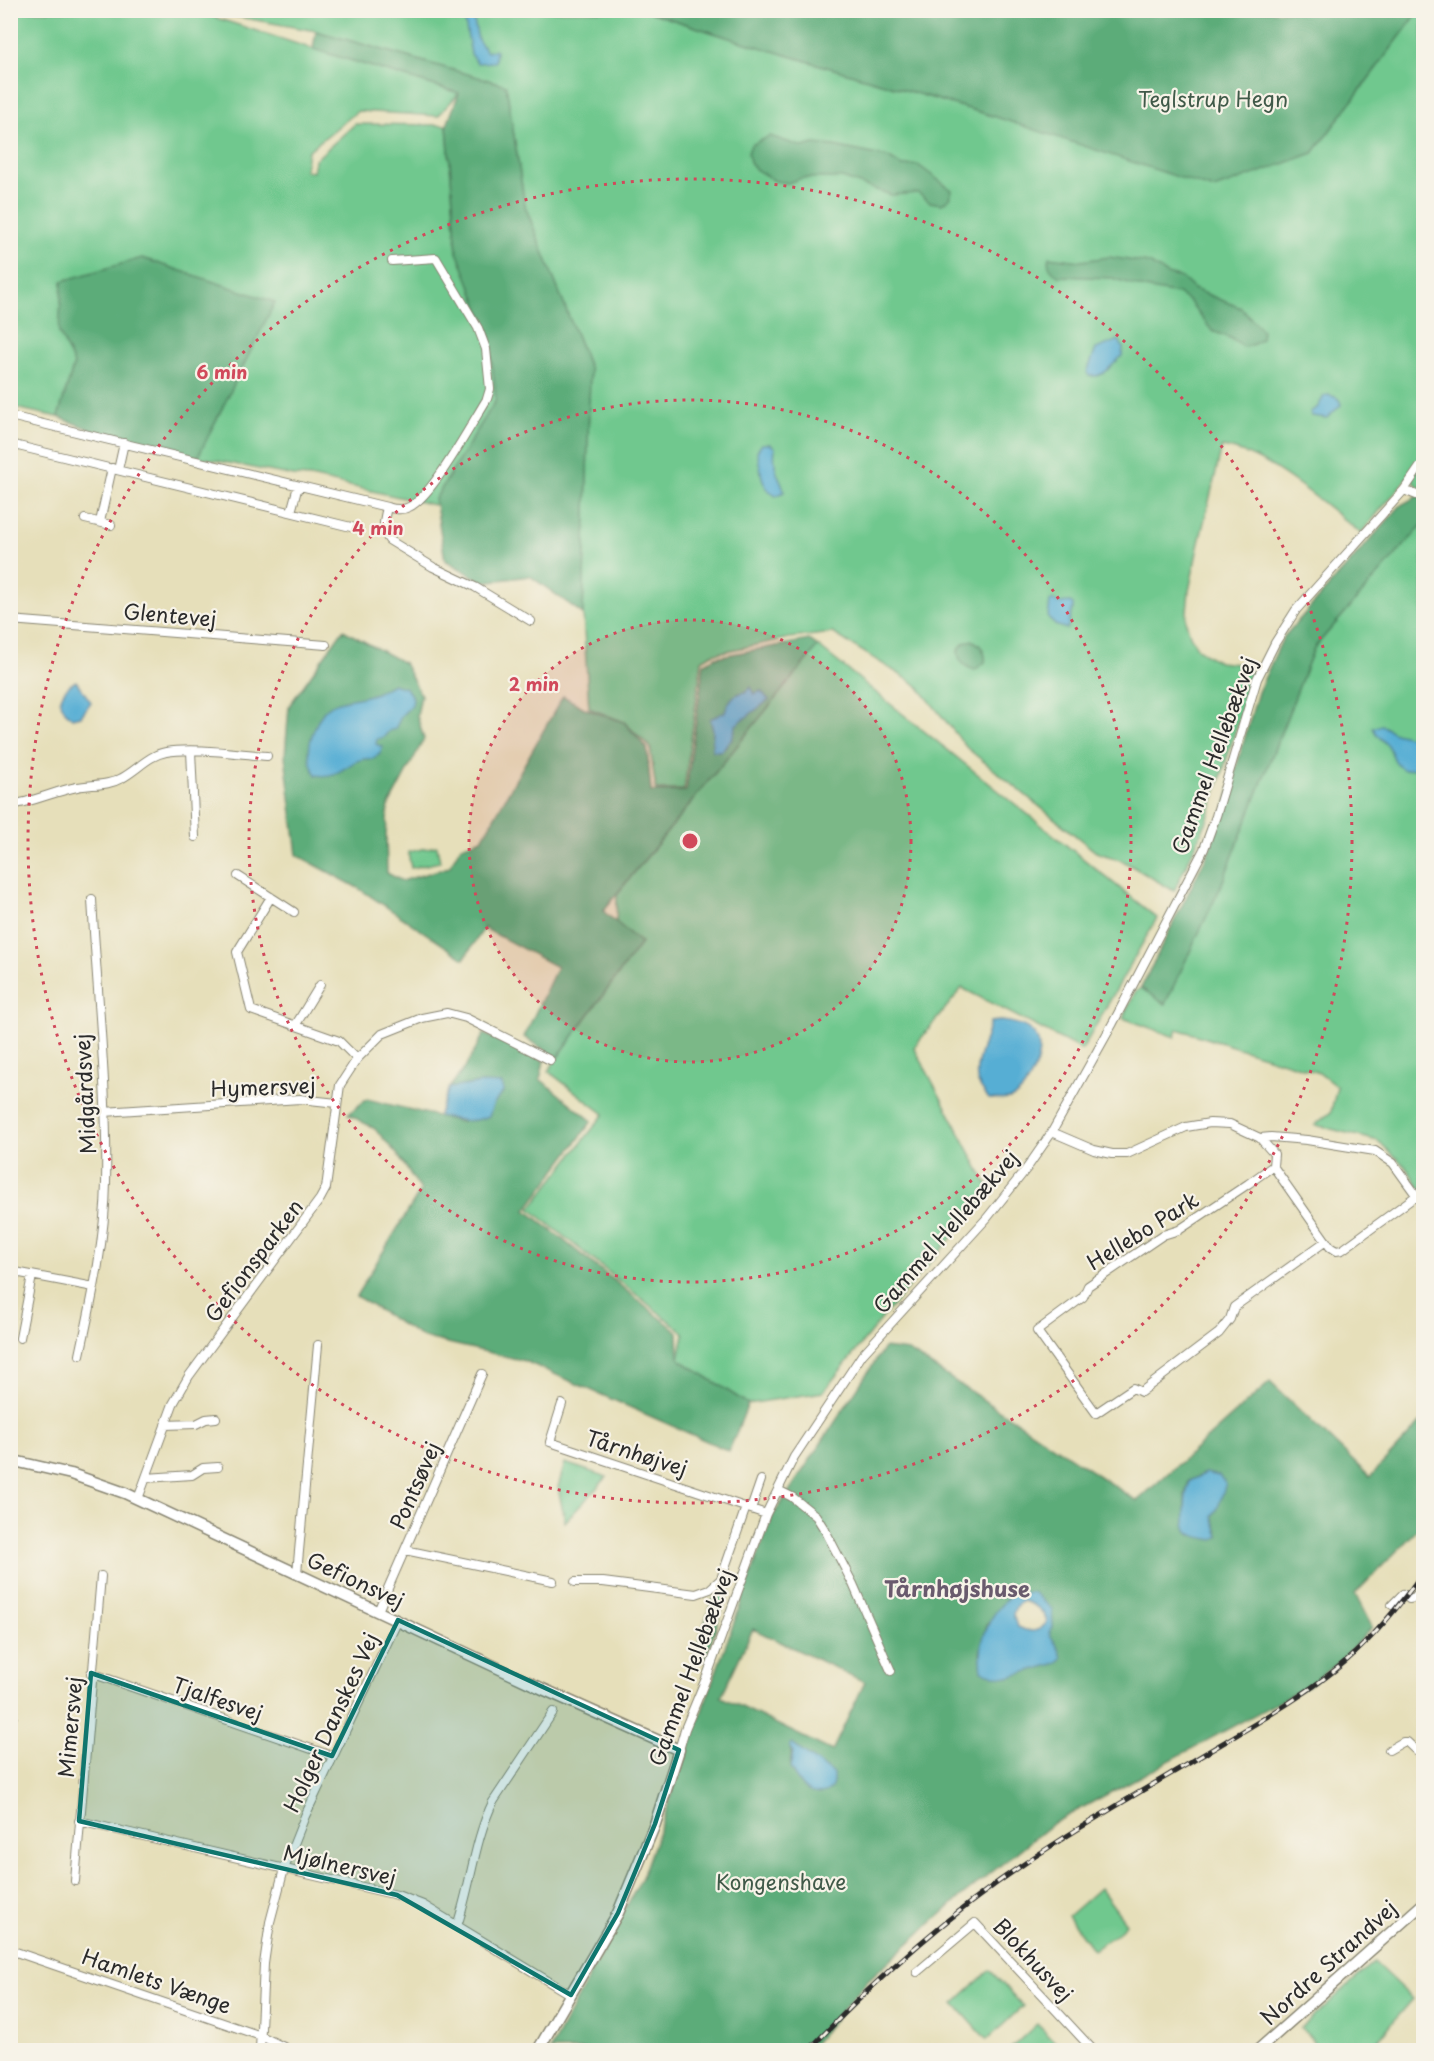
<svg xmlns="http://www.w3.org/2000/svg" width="1434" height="2061" font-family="'Playpen Sans',sans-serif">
  <rect width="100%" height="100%" fill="#f7f3e8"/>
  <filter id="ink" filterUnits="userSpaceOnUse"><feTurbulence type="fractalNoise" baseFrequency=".0167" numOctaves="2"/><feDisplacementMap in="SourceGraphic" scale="12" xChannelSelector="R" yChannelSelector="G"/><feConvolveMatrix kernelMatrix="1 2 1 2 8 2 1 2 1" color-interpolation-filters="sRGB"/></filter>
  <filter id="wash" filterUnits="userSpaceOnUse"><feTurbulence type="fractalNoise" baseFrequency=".008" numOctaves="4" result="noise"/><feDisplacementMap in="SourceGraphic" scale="24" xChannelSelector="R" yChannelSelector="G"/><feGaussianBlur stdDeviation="1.35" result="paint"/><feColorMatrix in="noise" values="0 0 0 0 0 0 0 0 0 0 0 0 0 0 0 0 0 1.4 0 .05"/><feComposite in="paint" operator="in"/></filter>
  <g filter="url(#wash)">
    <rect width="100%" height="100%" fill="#e6dfba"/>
    <path fill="#70c88e" stroke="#4e7a5c" stroke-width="1.5" d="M10,11H195L313,49L459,93L438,116L358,111L308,151L305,171L313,172L315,160L355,124L447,125L457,252L500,329L507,407L434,505L310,477L294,476L198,457L200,452L59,332L74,364L58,417L11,407Z
      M213,11H646L736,40L993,116L1313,153L1419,11H1423V491L1408,477L1361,533C1323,504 1270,454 1222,447L1198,547L1189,591L1186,622L1191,638L1199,650L1219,662L1246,665L1253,676L1207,821L1174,891L1123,861L1096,852L967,748L917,685L833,633L789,638L712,654L702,660L684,790H656L650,747L624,722L589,708L583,614L590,370L525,206L506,85L316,31L216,13Z
      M1422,524H1423V1192L1405,1166L1378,1141L1315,1125L1331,1112L1337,1087L1319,1073L1177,1029L1175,1037L1123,1018L1135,992L1141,988L1165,1004L1221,886L1314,648Z
      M818,646L1157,918L1082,1050L962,988L914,1047L991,1192L884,1316L823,1392L748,1404L679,1359L684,1333L530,1209L604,1114L548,1071L641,943L616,923L617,894Z
      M437,846L440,862L411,868L408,852Z
      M565,1463L607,1477L565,1522L558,1487Z
      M1100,1888L1126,1923L1119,1932L1093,1950L1068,1916Z
      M1374,1962L1413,1999L1369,2050H1322L1301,2028Z
      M990,1970L1023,2006L987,2040L954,2003Z
      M1037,2024L1063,2050H1009Z"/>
    <path fill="#5cac79" stroke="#446c52" stroke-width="1.5" fill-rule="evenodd" d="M646,11H1419L1313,153L1214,189L993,116L736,40Z
      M316,31L506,85L525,206L590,370L583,614L530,576L483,582L445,560L435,499L496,400L489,332L457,252L447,125L459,93L313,49Z
      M770,136L803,147L814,144L834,146L888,157L902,166L918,165L952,190L950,198L942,204L930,202L918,193L891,195L842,178H802L788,183L775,181L755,169L750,162L748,153L751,145Z
      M1049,257L1081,261L1109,257L1149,263L1167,274L1182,278L1194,289L1241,308L1262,330L1261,339L1254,344L1243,347L1230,338L1212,331L1190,302L1178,294L1144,288L1112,278L1058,276C1052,270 1046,266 1049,257Z
      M142,258L275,302L198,457L97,432L58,417L74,364L59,332L62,281Z
      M1423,493V524L1314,648L1221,886L1165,1004L1141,988L1208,853L1223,814L1258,692L1283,638L1401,505Z
      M343,630L404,663L421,695L417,716L424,739L388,807L386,835L387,873L402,881L449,867L461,846L482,839L563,696L586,709L624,722L647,748L651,792L686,791L704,663L716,657L809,640L818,646L603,911L641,943L557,1058L524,1037L557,967L484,928L464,959L358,888L297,855L285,756L289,706Z
      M972,640C981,645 986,651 985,662L975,670C964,667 958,661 958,650L964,643Z
      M484,1034L544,1061L540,1079L592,1121L526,1210L678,1332L679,1359L748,1404L729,1451L525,1361L422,1337L356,1296L421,1190L397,1154L375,1129L348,1114L367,1099L461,1122L494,1103L504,1091L482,1083L449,1088L464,1069Z
      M884,1348L909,1351L1137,1501L1270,1382L1370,1477L1423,1420V1524L1355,1594L1372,1627L1342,1659L1308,1686L1052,1824L956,1901L868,1980L808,2050H550L642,1877L772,1517ZM1205,1473L1218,1508L1212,1516L1219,1535L1185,1508V1495L1189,1481ZM1033,1592L1053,1628L1049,1632L1052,1641L1032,1670L1009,1677L980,1654L987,1624ZM753,1629L865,1682L832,1751L721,1697ZM792,1744L833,1774L790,1768Z
      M726,1585H731L704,1662L693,1657L713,1599Z"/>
    <path fill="#57aed4" stroke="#416c80" stroke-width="1.5" fill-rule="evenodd" d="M463,11H472L478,40L487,52L496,50L495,62L477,63L471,54Z
      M1119,340L1123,348L1122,356L1104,373L1096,376H1089L1087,372L1096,349Z
      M1328,395C1335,397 1340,397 1341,405L1327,418L1312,416L1310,412L1318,407L1324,396Z
      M762,444H770L775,448C774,456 774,465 777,473C780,480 783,484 784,492L776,496C759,487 761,467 757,451Z
      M1053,600L1059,603L1070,602L1073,604V609L1067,629L1055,625L1048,617L1050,602Z
      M76,681L91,702L81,716L72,718L65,711L60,701C63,691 67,686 76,681Z
      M393,684L406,688L413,698L412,705L402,715L395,729L389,731L384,737L377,739L376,744L383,747L380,754L372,759C349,756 343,780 316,775C308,762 307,750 312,735C326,693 342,705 376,693C382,690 388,687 393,684Z
      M750,687L754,694L761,691L769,700L736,725L732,739L721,751H712L713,730L710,719L725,712C729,700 733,694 745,692Z
      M1381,725L1395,733L1423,740V767L1404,770C1390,760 1395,753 1385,743C1379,736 1377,737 1373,728Z
      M1000,1021C1012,1022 1025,1024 1034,1034C1048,1049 1029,1090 1012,1098C1006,1101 996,1099 989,1099C986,1095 980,1088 978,1083C972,1066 987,1039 990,1022Z
      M482,1083L502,1084L504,1091L494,1103L489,1116C471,1124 456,1120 438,1116L449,1088Z
      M1205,1473L1219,1476L1226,1483L1218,1508L1212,1516L1219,1536L1214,1540C1189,1535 1183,1536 1185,1509C1185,1498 1186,1491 1190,1481Z
      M1033,1592L1052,1609L1053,1628L1049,1632C1053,1642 1060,1647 1062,1658L1057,1663L1009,1677L998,1676L982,1671C977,1639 989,1614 1013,1593ZM1023,1601C1035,1605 1043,1609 1047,1622C1038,1634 1030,1632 1017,1627L1013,1614L1016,1606Z
      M792,1744L833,1774C833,1778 834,1784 831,1788C826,1797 811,1794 805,1789C799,1784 794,1775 790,1768L793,1752L790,1746Z"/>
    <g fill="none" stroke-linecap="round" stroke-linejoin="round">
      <path stroke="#57aed4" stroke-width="3" d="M1413,10L1424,19"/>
    </g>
  </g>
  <g filter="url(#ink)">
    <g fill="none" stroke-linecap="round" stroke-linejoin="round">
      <defs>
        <path id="street" d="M10,416L387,507C394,509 402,511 409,507C432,497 472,423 487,399L490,389L486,349L478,328L436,258L392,261
          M10,444L355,528
          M118,470L124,443
          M1404,490L1424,498
          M387,507C384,520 381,530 389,540L433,567L475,587L531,621
          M291,512L298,486
          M85,519L111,525
          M100,522L112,468
          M10,620L326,645
          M191,751L195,837
          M10,805C34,802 55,791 77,787C93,784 108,786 122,778C137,770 149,755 166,752C194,747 238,754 267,756
          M238,876L294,912
          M271,897L237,952L251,1010L339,1041L357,1059
          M295,1026L320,985
          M104,1112L300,1099L337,1103
          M1052,1132L1094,1150L1112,1154H1127L1186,1127L1210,1123L1230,1124L1260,1138L1274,1154L1273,1166L1248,1184L1179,1230L1163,1235L1088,1286L1083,1297L1037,1331L1096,1413L1133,1388L1141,1392L1219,1333L1230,1319L1234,1307L1326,1241
          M1260,1138L1271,1137L1307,1140L1375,1151L1393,1163L1424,1206
          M1273,1166L1330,1247L1336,1251L1342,1250L1416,1196
          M10,1271L94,1287
          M20,1338L32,1276
          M80,1355C92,1299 105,1241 106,1183C108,1090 97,993 92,899
          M562,1404L550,1442L766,1514
          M165,1425L196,1424L206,1419L216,1418
          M146,1478L192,1475L203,1468L218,1467
          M778,1490L792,1497L816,1516L826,1532L853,1584L891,1671
          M138,1499L173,1404L189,1376L320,1199L326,1188L340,1085L357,1059L382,1034L422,1018L447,1013L466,1018L550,1060
          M751,1509L761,1480
          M405,1550L553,1581
          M297,1573L318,1345
          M575,1582H603L696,1594L710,1589L721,1579L746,1507
          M1392,1605L1403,1594L1409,1599L1414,1598L1424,1586
          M378,1611L482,1374
          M91,1673L332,1756
          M10,1718L13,1716
          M679,1750L685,1729L707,1676L766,1514L794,1457L862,1355L987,1218L1027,1168L1052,1132L1113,1023L1204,849L1216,816L1257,679L1275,643L1296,610L1404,490L1424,461
          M1389,1750L1403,1742H1407L1424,1758
          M79,1821L397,1895L423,1905L571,1995
          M75,1881L101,1576
          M457,1926C471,1885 474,1841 493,1802L553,1712
          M10,1950L261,2036L290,2050
          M917,1972L975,1923L1093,2050
          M260,2050L264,1964L270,1922L284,1869L305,1816L398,1620"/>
        <path id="secondary" d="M10,1460L71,1474L125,1493L545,1690L679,1750L655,1824L618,1913L538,2050
          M1258,2050L1424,1903"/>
      </defs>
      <use href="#street" stroke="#888572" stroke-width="10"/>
      <use href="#secondary" stroke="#888572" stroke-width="13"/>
      <use href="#street" stroke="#fff" stroke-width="8"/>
      <use href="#secondary" stroke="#fff" stroke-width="10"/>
      <defs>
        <path id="rail" d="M809,2050C883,1971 966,1899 1059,1841C1112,1807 1168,1776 1223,1743C1265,1718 1309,1693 1347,1660C1377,1634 1401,1604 1424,1571"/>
      </defs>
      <use href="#rail" stroke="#2b2b2b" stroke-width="5"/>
      <use href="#rail" stroke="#f7f3e8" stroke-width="3" stroke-dasharray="9" stroke-linecap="butt"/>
    </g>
  </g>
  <path fill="#0f766e" fill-opacity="0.2" stroke="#0f766e" stroke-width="4.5" stroke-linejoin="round" d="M398,1620L679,1750L655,1824L618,1913L571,1995L397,1895L79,1821L91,1673L332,1756Z"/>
  <circle cx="690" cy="841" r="221" fill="#d1495b" fill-opacity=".12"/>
  <g fill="none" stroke="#d1495b" stroke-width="3" stroke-dasharray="3 6">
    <circle cx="690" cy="841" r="221"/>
    <circle cx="690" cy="841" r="441"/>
    <circle cx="690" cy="841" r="662"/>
  </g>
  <g text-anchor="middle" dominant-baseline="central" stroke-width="4.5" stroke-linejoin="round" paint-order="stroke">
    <g font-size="21" fill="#405a49" stroke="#f7f3e8">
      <text x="1213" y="98">Teglstrup Hegn</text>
      <text x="781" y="1881">Kongenshave</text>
    </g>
    <g font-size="21" fill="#2b2b2b" stroke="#f7f3e8">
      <text transform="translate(170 614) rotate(5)">Glentevej</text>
      <text transform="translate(1213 755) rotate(-70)">Gammel Hellebækvej</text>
      <text transform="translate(263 1086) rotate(-2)">Hymersvej</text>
      <text transform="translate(84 1094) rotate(-93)">Midgårdsvej</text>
      <text transform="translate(1142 1230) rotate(-32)">Hellebo Park</text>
      <text transform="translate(945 1231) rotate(-49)">Gammel Hellebækvej</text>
      <text transform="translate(253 1260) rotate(-53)">Gefionsparken</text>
      <text transform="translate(637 1452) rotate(18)">Tårnhøjvej</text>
      <text transform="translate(414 1485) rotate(-66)">Pontsøvej</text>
      <text transform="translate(356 1579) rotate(25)">Gefionsvej</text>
      <text transform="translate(690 1667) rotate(-70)">Gammel Hellebækvej</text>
      <text transform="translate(218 1698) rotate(19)">Tjalfesvej</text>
      <text transform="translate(330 1722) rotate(-65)">Holger Danskes Vej</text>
      <text transform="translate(69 1727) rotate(-85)">Mimersvej</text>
      <text transform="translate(340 1864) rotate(13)">Mjølnersvej</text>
      <text transform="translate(1034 1959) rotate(47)">Blokhusvej</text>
      <text transform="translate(1328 1962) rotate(-42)">Nordre Strandvej</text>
      <text transform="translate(157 1980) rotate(19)">Hamlets Vænge</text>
    </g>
    <g font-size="22" font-weight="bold" fill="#695a6d" stroke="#f7f3e8">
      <text x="957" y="1587">Tårnhøjshuse</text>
    </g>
  </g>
  <circle cx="690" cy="841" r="9" fill="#d1495b" stroke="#f7f3e8" stroke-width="3"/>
  <g font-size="18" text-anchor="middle" font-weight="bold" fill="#d1495b" stroke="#f7f3e8" stroke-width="4.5" stroke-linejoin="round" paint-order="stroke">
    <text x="222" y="379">6 min</text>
    <text x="378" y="535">4 min</text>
    <text x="534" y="691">2 min</text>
  </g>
  <rect width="1434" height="2061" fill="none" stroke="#f7f3e8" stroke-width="36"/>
</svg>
